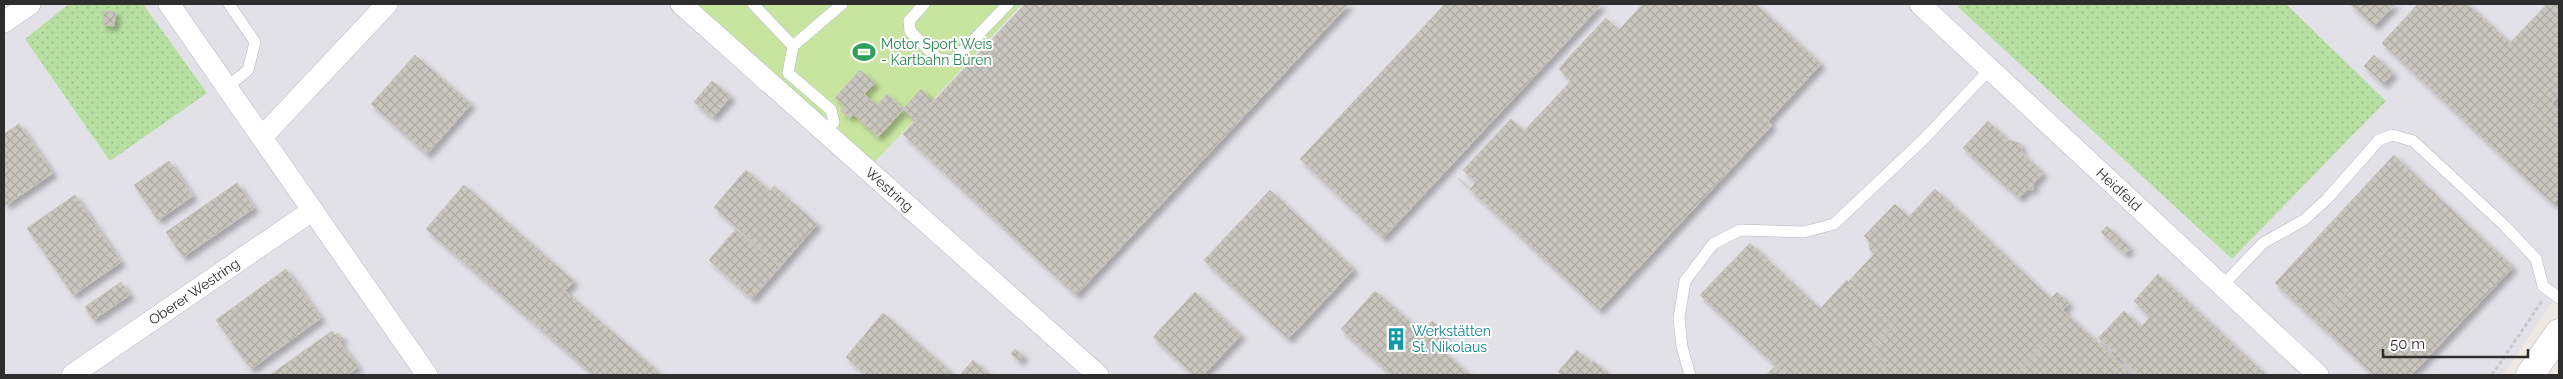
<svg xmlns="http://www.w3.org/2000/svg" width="2563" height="379" font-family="Raleway,sans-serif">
  <defs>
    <pattern id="grass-dots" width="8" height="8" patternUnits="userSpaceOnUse" patternTransform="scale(1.25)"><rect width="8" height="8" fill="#b7dfa2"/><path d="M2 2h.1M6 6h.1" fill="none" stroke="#9ec08c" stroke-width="1.8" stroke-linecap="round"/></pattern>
    <pattern id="building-cross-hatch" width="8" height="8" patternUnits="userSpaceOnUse" patternTransform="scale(1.25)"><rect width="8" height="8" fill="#c9c6bf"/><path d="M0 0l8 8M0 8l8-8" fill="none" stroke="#adaaa4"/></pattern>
    <filter id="shadow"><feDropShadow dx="4.5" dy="4.5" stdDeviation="2.5" flood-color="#0004"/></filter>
  </defs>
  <rect width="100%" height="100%" fill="#ede8e1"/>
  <path fill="#e2e1e7" d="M4,4H2559V292L2503,375H4Z"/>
  <path fill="url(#grass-dots)" d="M69,4H143L207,93L110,161L25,39Z
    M1962,4H2286L2386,101L2232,259L1958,7Z"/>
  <path fill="#c8e59f" d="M696,4H1022L873,164Z"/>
  <path fill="url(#building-cross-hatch)" stroke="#c9c4ba" filter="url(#shadow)" d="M1025,4H1349L1076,295L903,134Z
    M1445,4H1602L1383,238L1300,159Z
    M1643,4H1756L1821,64L1768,121L1772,125L1599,310L1458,178L1470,189L1476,182L1463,170L1511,119L1524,131L1571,81L1559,69L1568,58L1606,18L1619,30Z
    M2350,4H2395L2374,26Z
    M2418,4H2468L2510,43L2547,4H2559V77L2530,109L2559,136V198L2553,204L2382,43Z
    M104,11L116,12L114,26L103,25Z
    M415,55L471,104L427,154L371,104Z
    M2374,55L2393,73L2383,84L2364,66Z
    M860,70L875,83L864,94L877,105L887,94L904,109L878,137L853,114L850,118L841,111L845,107L835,98Z
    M2559,77V95L2552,104L2559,111V136L2530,109Z
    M712,81L731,96L713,117L694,102Z
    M921,89L933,101L915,121L903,109Z
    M1988,121L2008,140L2020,143L2022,153L2043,173L2033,184V190L2028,189L2019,198L1963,148Z
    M19,124L53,173L6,205L4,203V134Z
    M2394,155L2437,196L2318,323L2275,283Z
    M169,161L193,196L158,220L134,185Z
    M746,170L770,191L774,186L817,224L780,267L714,207Z
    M237,183L254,208L183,257L166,232Z
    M464,185L574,281L535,324L426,229Z
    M1935,189L2070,317L2016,375H1887L1881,370L1886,364L1871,350L1894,325L1848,282Z
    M1270,190L1354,269L1288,339L1204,260Z
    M75,195L121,262L73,295L27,228Z
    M2437,196L2513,267L2411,375H2374L2318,323Z
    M1895,204L1909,217L1874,254L1870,250L1869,241L1864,236Z
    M2107,226L2130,248L2125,254L2101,232Z
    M736,229L780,267L752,299L709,260Z
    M1750,243L1820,309L1847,280L1848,281L1894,325L1871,350L1886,364L1881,370L1887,375H1786L1700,295Z
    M286,269L321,318L251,369L216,320Z
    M2158,274L2266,375H2138L2118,356L2115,359L2110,354L2113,351L2098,338L2124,311L2141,327L2150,317L2134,301Z
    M121,282L130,295L93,320L85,307Z
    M565,291L662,375H594L535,324Z
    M1375,291L1422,332L1432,321L1446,333L1436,345L1470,375H1392L1341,329Z
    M1195,292L1241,335L1203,375H1194L1153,337Z
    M2057,292L2069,303L2063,310L2051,298Z
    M883,313L949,370L948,372L951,375H866L846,357Z
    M2070,317L2110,354L2132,375H2016Z
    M332,331L335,335L338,333L343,339L339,341L358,367L347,375H270Z
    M1015,349L1024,356L1019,361L1011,354Z
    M1577,350L1592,363L1594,361L1609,374L1562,375L1558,372Z
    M973,360L990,375H960Z
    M1775,366L1785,375H1766Z"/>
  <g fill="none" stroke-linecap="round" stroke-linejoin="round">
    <defs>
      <path id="lane" d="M753,4L793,46
        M924,4L909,21L910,31L938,59L953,61L1008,4
        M226,88L248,70L255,42L229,4
        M826,132L834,122L831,110L788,73L793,46L842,4
        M2222,286L2263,243L2304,220L2327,199L2379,140L2392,135L2413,141L2504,225L2536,259L2543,286L2559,298
        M1690,375L1682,347L1679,318L1685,281L1713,244L1740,230L1804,232L1834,224L1924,139L1990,69"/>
      <g id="street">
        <path d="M169,4L427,375"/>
        <path id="s1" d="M681,4L1098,375"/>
        <path id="s2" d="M1920,4L2318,375"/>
        <path d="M4,22L30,4"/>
        <path d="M262,137L387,4"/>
        <path id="s3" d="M72,375L313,210"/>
      </g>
      <path id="secondary" d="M2530,375L2559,333"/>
    </defs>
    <use href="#lane" stroke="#b4b7bf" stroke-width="12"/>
    <use href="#street" stroke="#b4b7bf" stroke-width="22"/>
    <use href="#secondary" stroke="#b4b7bf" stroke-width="29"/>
    <path stroke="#c8c8c8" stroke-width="3" stroke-dasharray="4 2.5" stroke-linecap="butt" d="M2492,375L2542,301"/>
    <use href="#lane" stroke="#fff" stroke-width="11"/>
    <use href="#street" stroke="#fff" stroke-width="21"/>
    <use href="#secondary" stroke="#fff" stroke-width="28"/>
  </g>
  <defs>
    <symbol id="stadium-bare" viewBox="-9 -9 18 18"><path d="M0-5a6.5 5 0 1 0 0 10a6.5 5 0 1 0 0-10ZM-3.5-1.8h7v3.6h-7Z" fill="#2e9e5b" stroke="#fff" stroke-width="2.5" paint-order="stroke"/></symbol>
    <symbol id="building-bare" viewBox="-9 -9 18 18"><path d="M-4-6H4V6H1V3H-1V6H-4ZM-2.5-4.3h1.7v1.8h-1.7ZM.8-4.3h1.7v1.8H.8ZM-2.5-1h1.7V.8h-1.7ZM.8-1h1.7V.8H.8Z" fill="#0f9aa8" stroke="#fff" stroke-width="2.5" paint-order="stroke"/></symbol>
  </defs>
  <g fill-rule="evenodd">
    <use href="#stadium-bare" x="848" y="36" width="32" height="32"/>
    <use href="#building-bare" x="1380" y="323" width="32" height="32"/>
  </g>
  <g text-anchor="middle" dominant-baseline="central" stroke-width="4" stroke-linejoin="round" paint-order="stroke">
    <g font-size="14" fill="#27864d" stroke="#fff" text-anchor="start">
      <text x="881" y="44">Motor Sport Weis<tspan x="881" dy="16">- Kartbahn Büren</tspan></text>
    </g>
    <g font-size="14" fill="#2d2d2d" stroke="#fff">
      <text stroke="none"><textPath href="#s1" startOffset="279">Westring</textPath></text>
      <text stroke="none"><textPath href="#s2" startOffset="272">Heidfeld</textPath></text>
      <text stroke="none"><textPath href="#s3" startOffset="148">Oberer Westring</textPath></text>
    </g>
    <g font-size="14" fill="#0d838f" stroke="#fff" text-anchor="start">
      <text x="1412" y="331">Werkstätten<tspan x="1412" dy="16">St. Nikolaus</tspan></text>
    </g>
  </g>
  <rect width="2563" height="379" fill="none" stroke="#2d2d2d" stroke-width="10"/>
  <path d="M2383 349v8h145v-8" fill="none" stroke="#2d2d2d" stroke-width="2.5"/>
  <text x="2390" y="349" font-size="15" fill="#2d2d2d" stroke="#ffffff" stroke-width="4" paint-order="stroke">50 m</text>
</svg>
